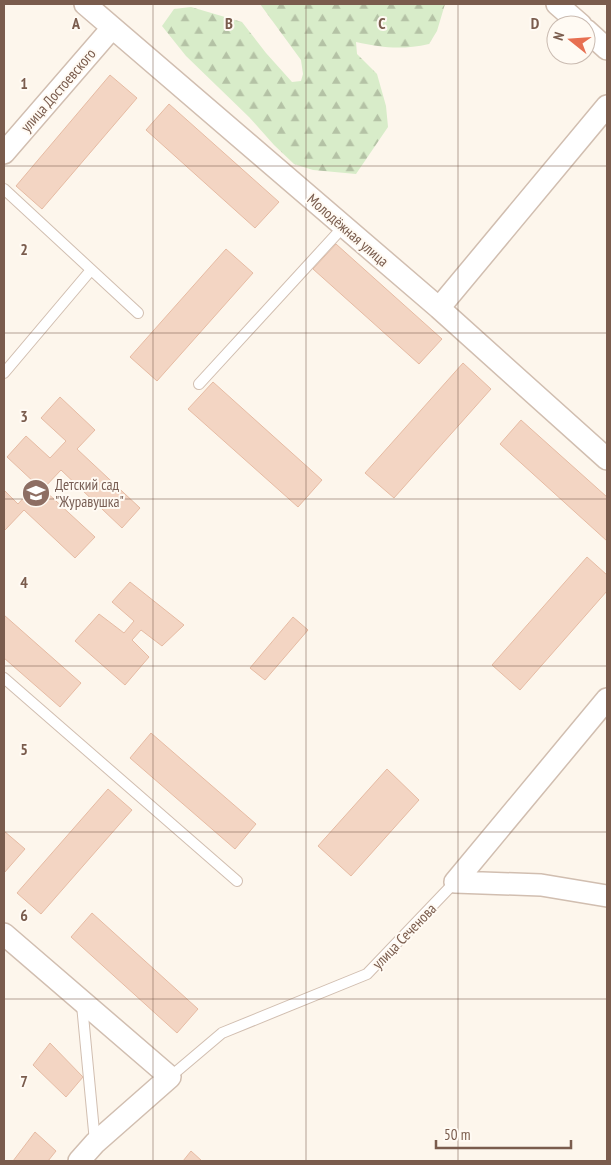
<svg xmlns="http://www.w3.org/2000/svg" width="611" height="1165" font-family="'PT Sans Narrow',sans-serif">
  <defs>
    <pattern id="forest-firs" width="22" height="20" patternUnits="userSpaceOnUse" patternTransform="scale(1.25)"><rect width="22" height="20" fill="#d8ecc9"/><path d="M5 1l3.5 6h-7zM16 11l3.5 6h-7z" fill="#b4c2a5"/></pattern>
  </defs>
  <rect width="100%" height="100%" fill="#fdf6ec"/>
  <path fill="url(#forest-firs)" d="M260,4H445L437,31L429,44C402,50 383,48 356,42L357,54L377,74L386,106L388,127L356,174L313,170L294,164L274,145L249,117L186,56L162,26L174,9L191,7L242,22L266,53L292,82L301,81L303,74L301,60Z"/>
  <path fill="#f3d5c3" stroke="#e6bba3" d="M110,75L137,98L42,209L16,186Z
    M169,104L279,202L255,228L146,130Z
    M336,244L442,339L419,364L313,269Z
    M226,249L253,273L157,381L130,357Z
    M463,363L491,389L394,498L365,473Z
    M213,382L322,480L298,507L188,409Z
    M60,397L95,430L77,449L140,508L122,528L61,470L43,489L95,537L75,558L24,510L5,530L4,528V490L18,504L36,484L7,457L26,436L50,458L66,441L41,418Z
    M521,420L607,497V541L500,444Z
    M587,557L607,575V591L520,690L492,665Z
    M130,582L184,625L162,646L141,630L132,640L149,657L125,685L75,641L99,614L124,633L134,621L112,602Z
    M4,615L81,683L60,707L4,658Z
    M293,617L308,630L265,680L250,668Z
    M151,733L256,824L235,849L130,758Z
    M387,769L419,800L351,876L318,846Z
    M108,789L132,810L41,914L17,893Z
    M4,831L25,849L4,873Z
    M92,913L198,1009L177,1033L71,937Z
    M50,1043L83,1077L66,1097L33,1065Z
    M35,1132L56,1151L48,1161H13Z
    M191,1151L202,1161H183Z"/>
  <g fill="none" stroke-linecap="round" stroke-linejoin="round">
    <defs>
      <path id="lane" d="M4,189L138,313
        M4,373L91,270
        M199,384L344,226
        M4,678L237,881
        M82,1005L95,1142
        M170,1077L222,1033L367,974L455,882"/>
      <path id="street" d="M85,4L439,308L607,459
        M557,4L581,25
        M586,30L607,49
        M4,153L112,28
        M439,308L607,106
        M455,882L607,699
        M455,882L541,885L607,896
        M4,934L170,1077L95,1143L79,1161"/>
    </defs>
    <use href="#lane" stroke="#d1beb0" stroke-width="12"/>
    <use href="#street" stroke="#d1beb0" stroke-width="24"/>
    <use href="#lane" stroke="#fff" stroke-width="10"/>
    <use href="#street" stroke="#fff" stroke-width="21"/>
  </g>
  <path fill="none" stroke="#7a5c4d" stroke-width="1" stroke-opacity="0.55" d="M153,4V1161M306,4V1161M458,4V1161M4,166H607M4,333H607M4,499H607M4,666H607M4,832H607M4,999H607"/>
  <defs>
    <symbol id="school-disc" viewBox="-11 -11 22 22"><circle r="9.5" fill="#8d6e63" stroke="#fffaf3"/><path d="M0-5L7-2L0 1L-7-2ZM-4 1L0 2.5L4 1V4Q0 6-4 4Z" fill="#fff"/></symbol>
  </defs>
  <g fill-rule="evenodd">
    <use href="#school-disc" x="20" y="477" width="32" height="32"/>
  </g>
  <g text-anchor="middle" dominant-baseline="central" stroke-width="4" stroke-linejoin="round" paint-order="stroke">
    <g font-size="15" fill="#7a5c4d" stroke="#fffaf3">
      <text transform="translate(58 90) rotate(-49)">улица Достоевского</text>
      <text transform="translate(348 230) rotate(41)">Молодёжная улица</text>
      <text transform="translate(404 936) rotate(-46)">улица Сеченова</text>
    </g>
    <g font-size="15" fill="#785e54" stroke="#fffaf3" text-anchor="start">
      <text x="55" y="484">Детский сад<tspan x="55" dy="17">"Журавушка"</tspan></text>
    </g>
  </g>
  <g font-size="16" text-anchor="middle" font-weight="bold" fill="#7a5c4d" stroke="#fffaf3" stroke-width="4" stroke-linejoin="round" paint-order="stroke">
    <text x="76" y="29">A</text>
    <text x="229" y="29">B</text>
    <text x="382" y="29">C</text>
    <text x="535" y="29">D</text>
    <text x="24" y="89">1</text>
    <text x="24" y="255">2</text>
    <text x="24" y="422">3</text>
    <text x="24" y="588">4</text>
    <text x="24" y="755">5</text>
    <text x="24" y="921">6</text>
    <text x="24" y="1087">7</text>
  </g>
  <rect width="611" height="1165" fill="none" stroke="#7a5c4d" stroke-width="10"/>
  <g transform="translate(571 40) rotate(287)"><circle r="24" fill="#fffaf3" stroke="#cabbb1"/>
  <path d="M0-4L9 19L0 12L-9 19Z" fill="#e76f51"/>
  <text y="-8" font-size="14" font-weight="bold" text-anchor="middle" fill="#7a5c4d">N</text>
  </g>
  <path d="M436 1140v8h135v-8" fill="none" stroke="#7a5c4d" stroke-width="2.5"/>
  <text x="444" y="1140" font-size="15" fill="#7a5c4d" stroke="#fffaf3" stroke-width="4" paint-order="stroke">50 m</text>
</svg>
